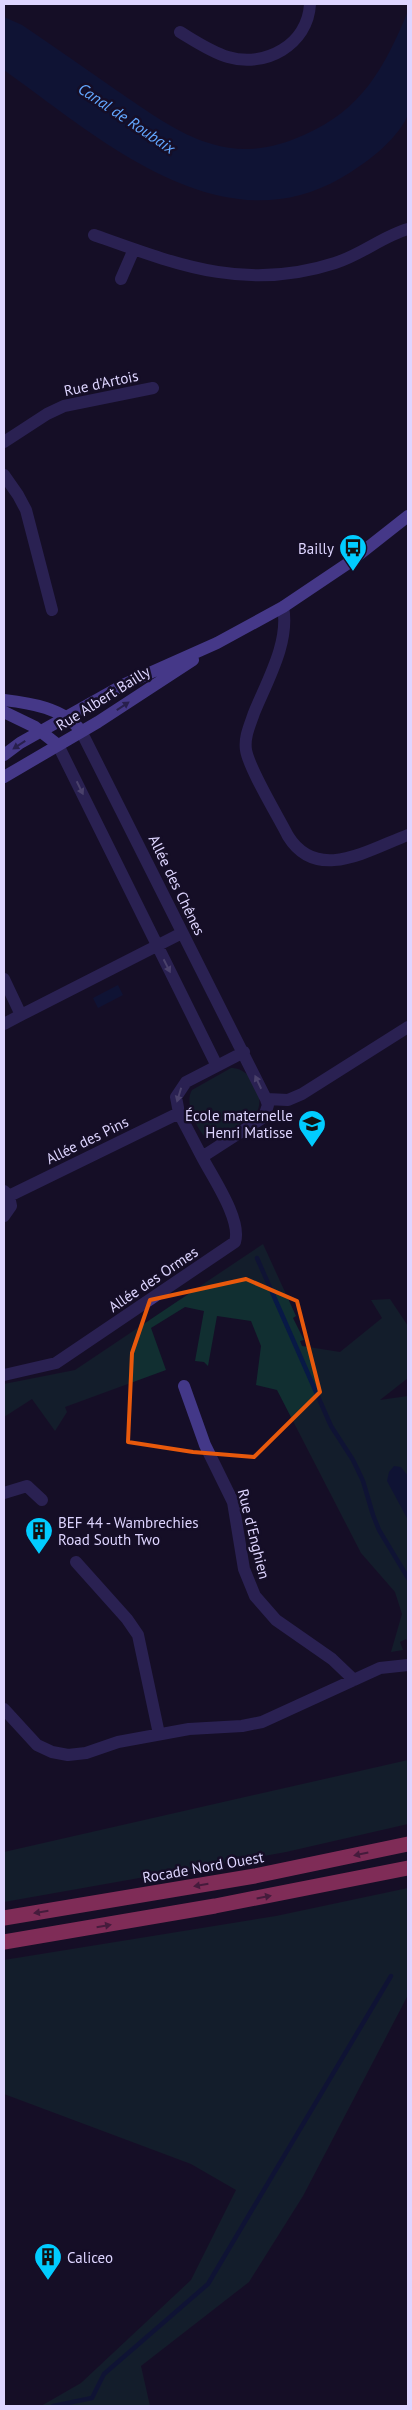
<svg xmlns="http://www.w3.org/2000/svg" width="412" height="2410" font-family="'PT Sans',sans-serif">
  <rect width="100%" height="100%" fill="#150e27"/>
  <path fill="#112f31" d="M231,1068C250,1066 269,1100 254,1116L215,1139L205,1137C196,1127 184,1103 192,1090Z
    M263,1244L296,1316L293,1318L304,1340L300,1341L302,1346L340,1352L382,1318L371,1300L390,1299L408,1326V1378L380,1400L408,1396V1642L406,1639L400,1642L403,1650L391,1652L402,1614L395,1592L361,1553L277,1390L256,1385L261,1346L251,1321L217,1316L208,1366L204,1362L195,1361L204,1311L185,1307L151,1328L166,1370L65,1407L67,1412L55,1431L32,1399L4,1417V1384L75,1370Z
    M408,1760V1824L286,1852L4,1902V1852Z
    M408,1888V1995L303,2196L249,2282L141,2366L150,2406H41L81,2383L191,2280L236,2190L191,2164L4,2094V1960L276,1916Z"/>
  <path fill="#081946" d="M408,11C408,27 411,108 407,117C395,142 365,164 341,178C220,248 98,137 4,70V17L22,25C54,47 85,68 116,90C146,110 177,134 212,144C244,154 275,148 304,135C362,110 385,67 408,11Z
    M118,985L123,995L98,1008L93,998Z
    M394,1466L401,1467L408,1476V1520L387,1481L389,1472Z"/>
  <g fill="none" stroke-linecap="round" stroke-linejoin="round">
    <path stroke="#081946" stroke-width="4.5" d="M257,1258L331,1426L353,1460L363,1481L373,1515L379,1530L408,1578
      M53,2406L92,2398L104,2374L208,2284L391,1976"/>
    <path stroke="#433888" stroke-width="12" d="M180,32C195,41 211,52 228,57C265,68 308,45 310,4
      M94,235C178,265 246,292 335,263C361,255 383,236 408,229
      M121,279L134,249
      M4,442L47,414L64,406L153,388
      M4,475L18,495L26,510L52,610
      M283,607C290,642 267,681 254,713C250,725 244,737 246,750C249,769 278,816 288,836C317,883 368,850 408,835
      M58,745L217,1066L186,1082L176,1097L179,1113L202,1157L264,1117L268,1105L266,1099L81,731
      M4,979L21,1015L182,933
      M4,1024L21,1015
      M217,1066L244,1052
      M266,1099L288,1100L302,1094L408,1027
      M9,1196L179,1113
      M4,1216L11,1206L9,1196L4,1191
      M4,1375L56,1363L235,1242C242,1220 213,1178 202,1157
      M184,1386L205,1445L233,1502L244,1569L255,1596L276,1620L332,1659L354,1680
      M4,1493L27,1486L42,1500
      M76,1562L127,1619L138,1635L159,1734
      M4,1709L37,1745L52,1752L68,1755L86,1753L118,1742L189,1729L242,1726L262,1722L380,1668L408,1665"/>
    <path stroke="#7e6cff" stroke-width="12" d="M4,700C30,703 64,708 81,731
      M4,712L35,727L58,745
      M4,755L20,743L125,684L217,643L283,607L347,564L408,516
      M4,777L98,722L193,660"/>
    <path stroke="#ff5092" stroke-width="15" d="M4,1918L255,1876L408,1844
      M4,1942L215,1906L408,1868"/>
  </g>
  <defs><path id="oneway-solid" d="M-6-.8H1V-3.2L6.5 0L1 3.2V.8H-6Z" transform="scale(1.25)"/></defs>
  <g fill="#3f347d">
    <use href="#oneway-solid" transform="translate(123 706) rotate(-33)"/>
    <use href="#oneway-solid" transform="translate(19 745) rotate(147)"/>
  </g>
  <g fill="#897fbe">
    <use href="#oneway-solid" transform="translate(80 788) rotate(64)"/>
    <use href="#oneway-solid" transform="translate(167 966) rotate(63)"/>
    <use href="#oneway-solid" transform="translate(258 1082) rotate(-115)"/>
    <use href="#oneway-solid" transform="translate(179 1095) rotate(107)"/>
  </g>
  <g fill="#7e2c57">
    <use href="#oneway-solid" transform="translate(361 1854) rotate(168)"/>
    <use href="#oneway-solid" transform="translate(201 1885) rotate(170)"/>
    <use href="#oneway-solid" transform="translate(264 1897) rotate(-11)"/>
    <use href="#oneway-solid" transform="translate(41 1912) rotate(171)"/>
    <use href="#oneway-solid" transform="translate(104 1926) rotate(-10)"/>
  </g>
  <path d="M0 0H412V2410H0ZM246,1279L297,1301L320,1392L254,1457L193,1452L128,1442L132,1353L150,1300Z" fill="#150e27" fill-opacity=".55" fill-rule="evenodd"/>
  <path fill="none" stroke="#e8590c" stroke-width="4" stroke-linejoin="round" d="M246,1279L297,1301L320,1392L254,1457L193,1452L128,1442L132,1353L150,1300Z"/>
  <defs>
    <symbol id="bus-pin" viewBox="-11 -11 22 30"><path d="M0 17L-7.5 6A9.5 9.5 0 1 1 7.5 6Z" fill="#01ccff" stroke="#150e27"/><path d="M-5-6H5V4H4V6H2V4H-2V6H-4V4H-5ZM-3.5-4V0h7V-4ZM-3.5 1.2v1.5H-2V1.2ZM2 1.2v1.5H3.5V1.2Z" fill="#111"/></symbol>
    <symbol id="school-pin" viewBox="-11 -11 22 30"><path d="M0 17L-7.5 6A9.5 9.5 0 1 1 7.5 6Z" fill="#01ccff" stroke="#150e27"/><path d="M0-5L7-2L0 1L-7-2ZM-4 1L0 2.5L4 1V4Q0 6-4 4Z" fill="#111"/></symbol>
    <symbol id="building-pin" viewBox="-11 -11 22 30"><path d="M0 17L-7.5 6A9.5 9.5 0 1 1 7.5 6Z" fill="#01ccff" stroke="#150e27"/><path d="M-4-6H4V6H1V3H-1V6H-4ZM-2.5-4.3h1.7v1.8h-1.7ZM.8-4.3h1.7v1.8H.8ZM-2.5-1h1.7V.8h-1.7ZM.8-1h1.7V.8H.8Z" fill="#111"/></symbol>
  </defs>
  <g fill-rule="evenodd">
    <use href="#bus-pin" x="337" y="532" width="32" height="43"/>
    <use href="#school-pin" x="296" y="1108" width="32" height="43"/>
    <use href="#building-pin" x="23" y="1515" width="32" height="43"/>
    <use href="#building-pin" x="32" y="2241" width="32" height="43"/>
  </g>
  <g text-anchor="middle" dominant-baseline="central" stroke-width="5" stroke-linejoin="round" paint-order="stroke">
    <g font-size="15" fill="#ded5ff" stroke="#150e27">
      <text transform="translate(101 383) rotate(-12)">Rue d'Artois</text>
      <text transform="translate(103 698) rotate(-32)">Rue Albert Bailly</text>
      <text transform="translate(177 885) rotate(64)">Allée des Chênes</text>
      <text transform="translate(87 1140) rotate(-26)">Allée des Pins</text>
      <text transform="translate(153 1279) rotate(-34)">Allée des Ormes</text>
      <text transform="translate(254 1534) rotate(76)">Rue d'Enghien</text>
      <text transform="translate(203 1867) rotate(-10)">Rocade Nord Ouest</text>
    </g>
    <g font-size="15" fill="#ded5ff" stroke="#150e27" text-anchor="end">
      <text x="334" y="548">Bailly</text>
      <text x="293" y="1115">École maternelle<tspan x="293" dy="17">Henri Matisse</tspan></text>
      <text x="58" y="1522" text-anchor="start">BEF 44 - Wambrechies<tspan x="58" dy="17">Road South Two</tspan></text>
      <text x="67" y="2257" text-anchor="start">Caliceo</text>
    </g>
    <g font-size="16" font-style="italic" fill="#63a7ff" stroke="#150e27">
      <text transform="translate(127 118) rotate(34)">Canal de Roubaix</text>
    </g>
  </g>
  <rect width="412" height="2410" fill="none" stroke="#ded5ff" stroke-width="10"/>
</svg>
